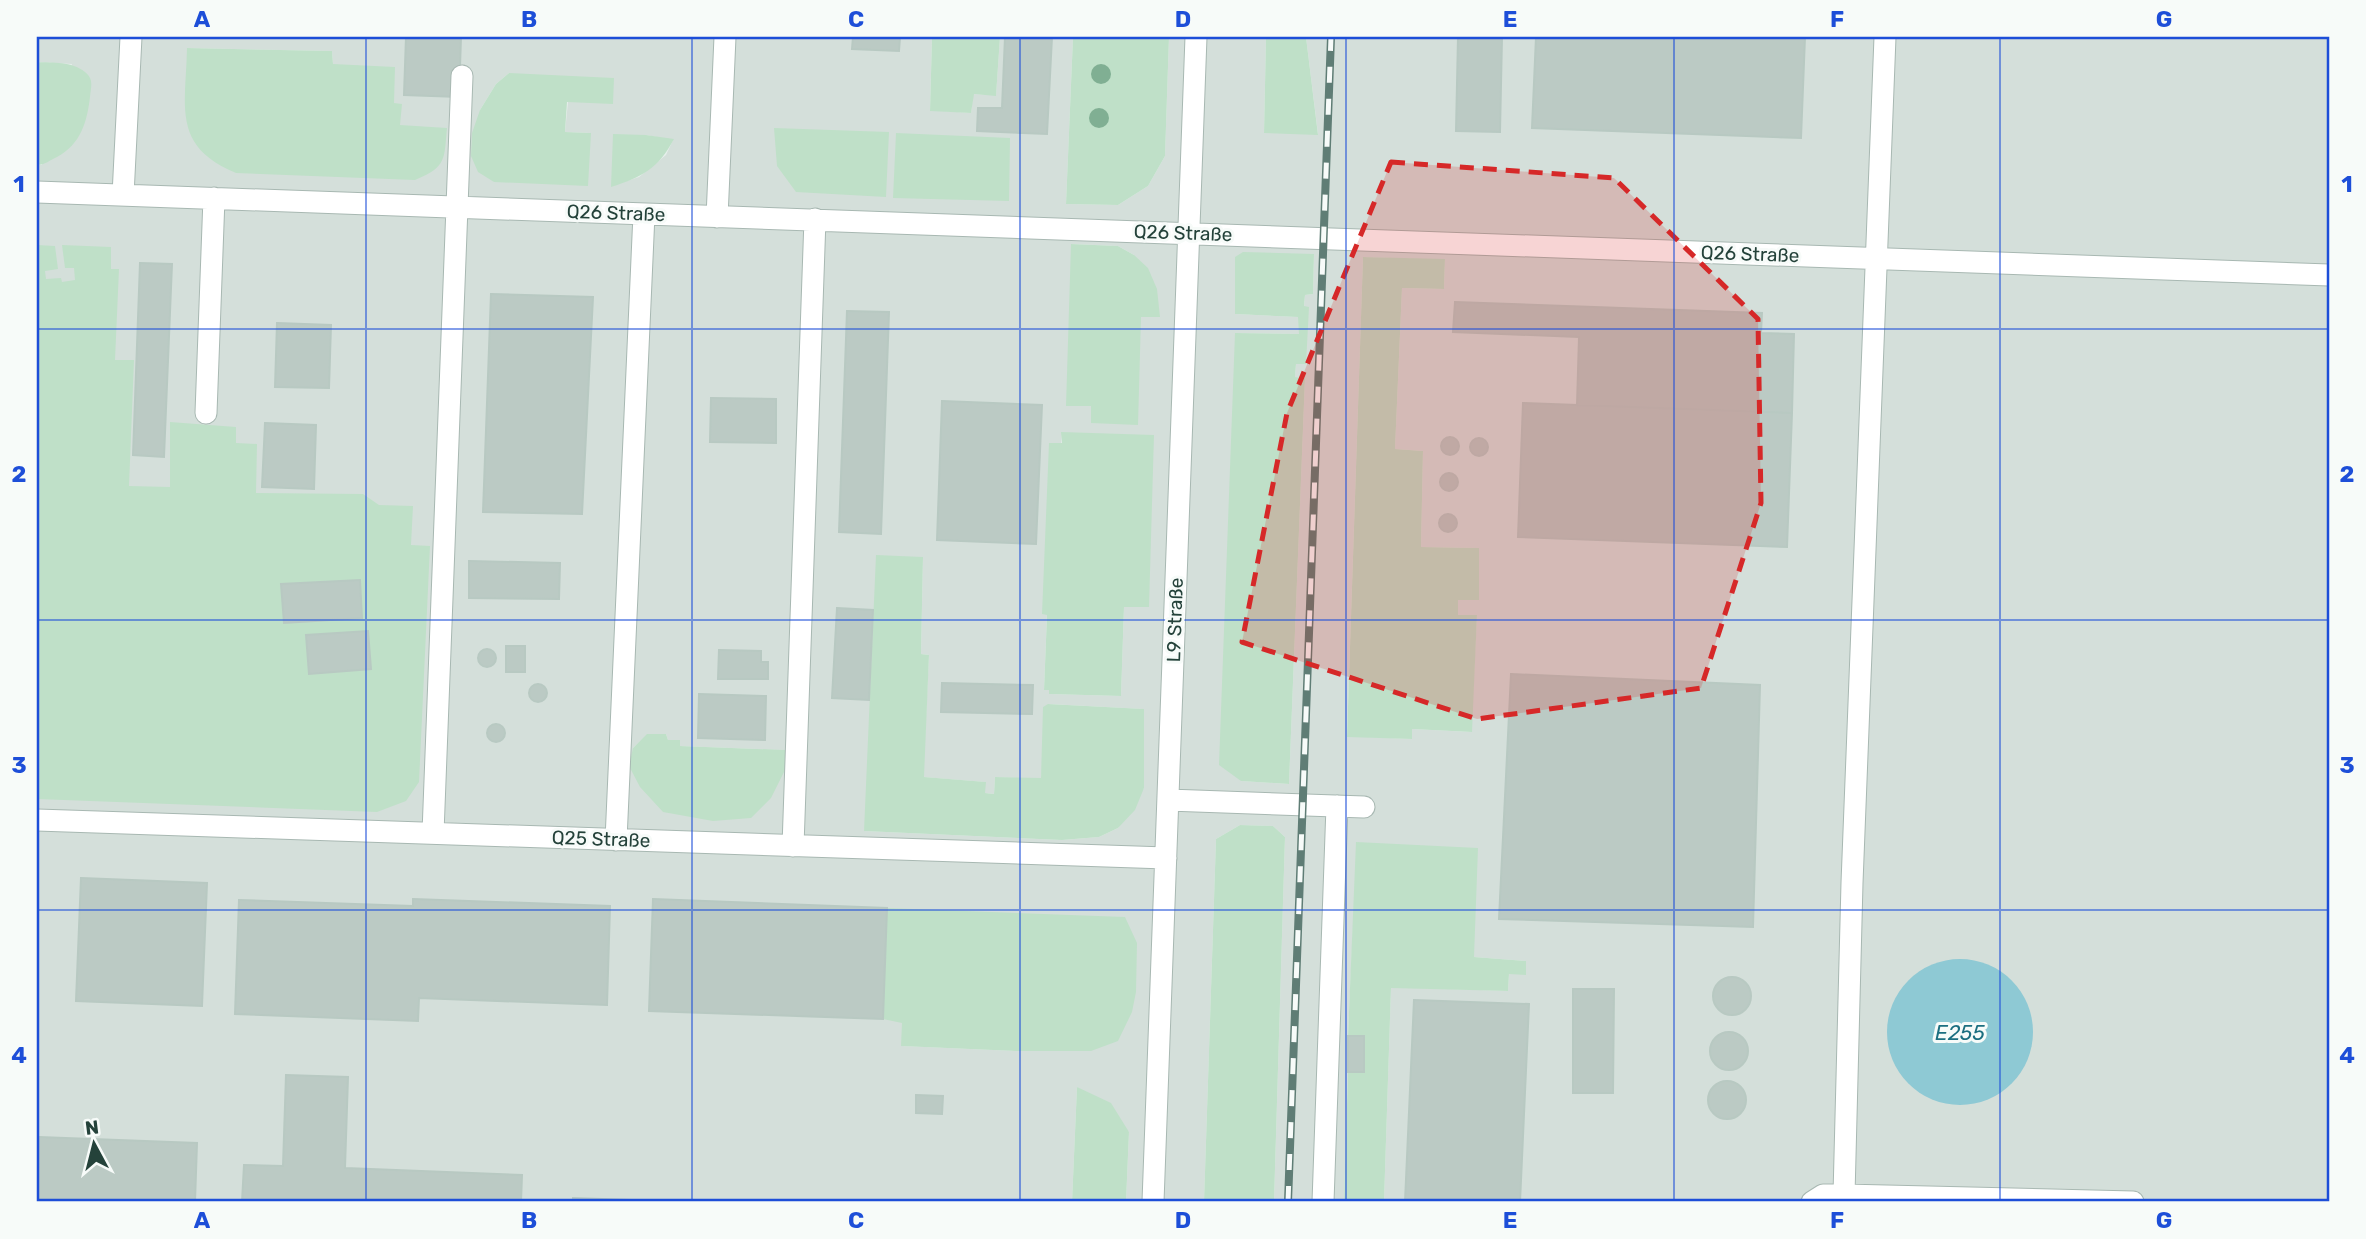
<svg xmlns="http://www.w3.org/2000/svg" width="2366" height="1239" font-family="Rubik,sans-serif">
  <rect width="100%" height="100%" fill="#e6efeb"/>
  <path fill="#d4dfda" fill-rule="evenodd" d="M37,37H932L930,110L971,113L973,94L996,95L1000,37H1073L1066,204L1118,205L1148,186L1165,156L1169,37H1266L1264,132L1318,134L1306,37H2329V1202H1384L1391,987L1508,991L1509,974L1526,961L1474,957L1357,842L1348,1035L1364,1036V1072H1348L1344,1202H1274L1285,837L1273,826L1240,825L1216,839L1204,1202H1126L1129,1132L1077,1087L1072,1202H37V165H42L72,64L37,62ZM187,48L332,51L333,64L394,104L400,126ZM509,73L568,102L565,132L591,133L494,182L480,110L496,84ZM646,135L673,140L666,155L639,177L611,186ZM1072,244L1118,246L1134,255L1091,423V406ZM1314,254L1313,294L1305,295L1304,307H1308L1305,364H1296L1295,377L1305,378L1289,784L1241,781L1236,333L1299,334V317L1235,314ZM1363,257L1445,260L1444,289L1402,288L1395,449L1423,451L1421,547L1479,548V600H1458V615H1477L1471,732L1412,729L1411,739L1347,736ZM1062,433L1149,607H1124L1121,696L1049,694V690H1044L1047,614ZM923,557L921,654L929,655L923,777L985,782V793L994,794L995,777L1041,779L1049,704L1143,709L1144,788L1118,828L1099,837L1062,840L864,831ZM666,734L668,740L679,746L785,750L633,748L647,735ZM902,1023L1016,1051L902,1046Z"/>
  <path fill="#bfe0c8" d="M932,37H1000L996,96L974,94L971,113L930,111Z
    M1073,37H1169L1165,156L1148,186L1118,205L1066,204Z
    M1266,37H1306L1318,135L1264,133Z
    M187,48L332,51L333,64L395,67L394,103L402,104L400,125L447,128C444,159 447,167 415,180L236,173C171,146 186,106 187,48Z
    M37,62C54,63 71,61 85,72C94,79 91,86 90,97C87,122 81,144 57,157C50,160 45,165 37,165Z
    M509,73L614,78L613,104L567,102L565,132L591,133L588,186L494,182L478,172L471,156L472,133L480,110L496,84Z
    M774,128L889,132L886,197L796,192L777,166Z
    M896,133L1010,138L1009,201L893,198Z
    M613,134L646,135L674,139C658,169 642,177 611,187Z
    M1071,244L1118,246L1134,255L1148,268L1157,289L1160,317H1141L1138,425L1091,423V406H1066Z
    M37,245L55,246L58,269L45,271L46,279L61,278L62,282L75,280L74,268H65L62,245L111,247V269H119L115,360H134L129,486L170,487V422L236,427V443L257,444L256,493L363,494L379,505L413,506L411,545L430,546L419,782L406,801L377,812L37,799Z
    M1243,252L1314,254L1313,294L1305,295L1304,306L1309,307L1306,364H1296L1295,377L1305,378L1289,784L1241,781L1219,765L1235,333L1299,334L1298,317L1235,314V257Z
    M1363,257L1445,259L1444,289L1402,288L1395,449L1423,451L1421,547L1479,548V600H1458V615H1477L1472,732L1412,729V739L1347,737Z
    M1061,432L1154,435L1149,607H1124L1121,696L1049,694V690H1044L1047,615L1042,614L1049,443H1062Z
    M876,555L923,557L921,654L929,655L924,777L986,782L985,793L994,794L995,777L1041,778L1043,707L1048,704L1144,709V788L1135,810L1118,828L1099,837L1062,840L864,831Z
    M647,734H666L668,740H680V746L785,750L786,768L771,798L751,818L713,821L663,812L640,787L629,766L633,748Z
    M1240,825L1273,826L1285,837L1274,1202H1204L1216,839Z
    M1356,842L1478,848L1474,957L1526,961V975L1509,974L1508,991L1391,988L1384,1202H1344L1348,1072L1364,1071V1036H1348Z
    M887,908L1125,917L1137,943L1136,992L1132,1012L1118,1041L1091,1051H1016L901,1046L902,1023L883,1019Z
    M1077,1087L1111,1103L1129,1132L1126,1202H1072Z"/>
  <path fill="#8ec9d4" d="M1887 1032a73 73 0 1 1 146 0a73 73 0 1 1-146 0Z"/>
  <path fill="#bbcac4" stroke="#b8c9c2" stroke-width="2" d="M406,37H461L459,97L404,95Z
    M853,37H900L899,51L852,49Z
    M1005,37H1052L1047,134L977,131L978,108H1002Z
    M1458,37H1502L1500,132L1456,131Z
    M1536,37H1805L1801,138L1532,128Z
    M140,263L172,264L164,457L133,455Z
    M491,294L593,297L582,514L483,512Z
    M1455,302L1762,313L1761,333L1794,334L1792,413L1577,405L1579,337L1453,332Z
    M847,311L889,312L881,534L839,532Z
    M277,323L331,325L329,388L275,387Z
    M711,398L776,399V443L710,442Z
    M711,398L776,399V443L710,442Z
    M942,401L1042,405L1036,544L937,540Z
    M1523,403L1792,413L1787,547L1518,537Z
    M265,423L316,425L314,489L262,487Z
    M1441 446a9 9 0 1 1 18 0a9 9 0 1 1-18 0Z
    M1470 447a9 9 0 1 1 18 0a9 9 0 1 1-18 0Z
    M1440 482a9 9 0 1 1 18 0a9 9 0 1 1-18 0Z
    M1439 523a9 9 0 1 1 18 0a9 9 0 1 1-18 0Z
    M469,561L560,563L559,599L469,598Z
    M469,561L560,563L559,599L469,598Z
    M360,580L362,618L284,623L281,584Z
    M837,608L873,610L869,700L832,698Z
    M368,631L371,669L309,674L306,635Z
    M506,646H525V672H506Z
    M478 658a9 9 0 1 1 18 0a9 9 0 1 1-18 0Z
    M478 658a9 9 0 1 1 18 0a9 9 0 1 1-18 0Z
    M719,650L761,651V662H768V679H718Z
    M719,650L761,651V662H768V679H718Z
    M1511,674L1760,685L1753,927L1499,919Z
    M942,683L1033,685L1032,714L941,712Z
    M529 693a9 9 0 1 1 18 0a9 9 0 1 1-18 0Z
    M529 693a9 9 0 1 1 18 0a9 9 0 1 1-18 0Z
    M699,694L766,696L765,740L698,738Z
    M699,694L766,696L765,740L698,738Z
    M487 733a9 9 0 1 1 18 0a9 9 0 1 1-18 0Z
    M487 733a9 9 0 1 1 18 0a9 9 0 1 1-18 0Z
    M81,878L207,883L202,1006L76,1001Z
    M413,899L610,906L607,1005L419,998L418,1021L235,1014L239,900L413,906Z
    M653,899L887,908L883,1019L649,1011Z
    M1713 996a19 19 0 1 1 38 0a19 19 0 1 1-38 0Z
    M1573,989H1614L1613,1093H1573Z
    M1414,1000L1529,1004L1520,1202H1405Z
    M1710 1051a19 19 0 1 1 38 0a19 19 0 1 1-38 0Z
    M1348,1036H1364V1072H1348Z
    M286,1075L348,1077L345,1168L522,1175L521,1202H242L244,1165L283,1166Z
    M1708 1100a19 19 0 1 1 38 0a19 19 0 1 1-38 0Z
    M916,1095L943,1096L942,1114L916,1113Z
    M39,1137L197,1143L195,1202H37Z
    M573,1198L690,1202H573Z"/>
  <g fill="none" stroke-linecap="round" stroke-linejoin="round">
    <defs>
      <path id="minor" d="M37,192L2329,275
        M123,195L131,37
        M717,217L725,37
        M206,413L214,198
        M1168,800L1364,807
        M37,820L1166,858
        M433,833L462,76
        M616,840L644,214
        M793,846L815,219
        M1844,1195L1852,883L1885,37
        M1153,1202L1196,37
        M1323,1202L1337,806
        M1812,1202L1823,1195H1844L2133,1202"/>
    </defs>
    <use href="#minor" stroke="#a8b8b2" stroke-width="23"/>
    <use href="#minor" stroke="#fff" stroke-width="21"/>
    <defs>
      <path id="rail" d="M1288,1202L1331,37"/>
    </defs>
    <use href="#rail" stroke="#5f7d75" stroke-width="8"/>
    <use href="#rail" stroke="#f7fbf9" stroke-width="5" stroke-dasharray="16" stroke-linecap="butt"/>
  </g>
  <g fill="#80af93">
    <circle cx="1101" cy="74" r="10"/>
    <circle cx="1099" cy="118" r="10"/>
  </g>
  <path fill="#d62828" fill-opacity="0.2" stroke="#d62828" stroke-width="5" stroke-dasharray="14 9" stroke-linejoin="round" d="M1391,162L1614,178L1758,319L1761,503L1701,688L1477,719L1242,642L1287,413Z"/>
  <path fill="none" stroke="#1d4ed8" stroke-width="2" stroke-opacity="0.55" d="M366,37V1202M692,37V1202M1020,37V1202M1346,37V1202M1674,37V1202M2000,37V1202M37,329H2329M37,620H2329M37,910H2329"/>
  <g text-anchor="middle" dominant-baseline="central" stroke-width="6" stroke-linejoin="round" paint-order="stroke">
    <g font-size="19" fill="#24423a" stroke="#f7fbf9">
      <text transform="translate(616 213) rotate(2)">Q26 Straße</text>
      <text transform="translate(1183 233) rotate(2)">Q26 Straße</text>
      <text transform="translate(1750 254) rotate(2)">Q26 Straße</text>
      <text transform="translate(1175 620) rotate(-88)">L9 Straße</text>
      <text transform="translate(601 839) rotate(2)">Q25 Straße</text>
    </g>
    <g font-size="21" font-style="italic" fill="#1c6f80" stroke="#f7fbf9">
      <text x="1960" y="1032">E255</text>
    </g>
  </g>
  <rect width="2366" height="1239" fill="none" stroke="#f7fbf9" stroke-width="77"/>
  <g transform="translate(94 1144) rotate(353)" stroke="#f7fbf9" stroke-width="5" paint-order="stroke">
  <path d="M0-5L12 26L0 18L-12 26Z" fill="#24423a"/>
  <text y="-10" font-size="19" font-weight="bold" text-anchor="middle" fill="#24423a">N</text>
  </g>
  <rect x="38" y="38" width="2290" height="1162" fill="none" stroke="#1d4ed8" stroke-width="2.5"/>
  <g font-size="23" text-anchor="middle" font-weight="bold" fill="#1d4ed8">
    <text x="202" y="27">A</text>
    <text x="529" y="27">B</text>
    <text x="856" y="27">C</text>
    <text x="1183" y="27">D</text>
    <text x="1510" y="27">E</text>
    <text x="1837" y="27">F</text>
    <text x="2164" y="27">G</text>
    <text x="19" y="192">1</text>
    <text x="2347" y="192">1</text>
    <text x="19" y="482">2</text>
    <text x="2347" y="482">2</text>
    <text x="19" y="773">3</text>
    <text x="2347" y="773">3</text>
    <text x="19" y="1063">4</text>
    <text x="2347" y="1063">4</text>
    <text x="202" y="1228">A</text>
    <text x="529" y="1228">B</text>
    <text x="856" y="1228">C</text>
    <text x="1183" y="1228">D</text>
    <text x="1510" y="1228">E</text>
    <text x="1837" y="1228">F</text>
    <text x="2164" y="1228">G</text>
  </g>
</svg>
